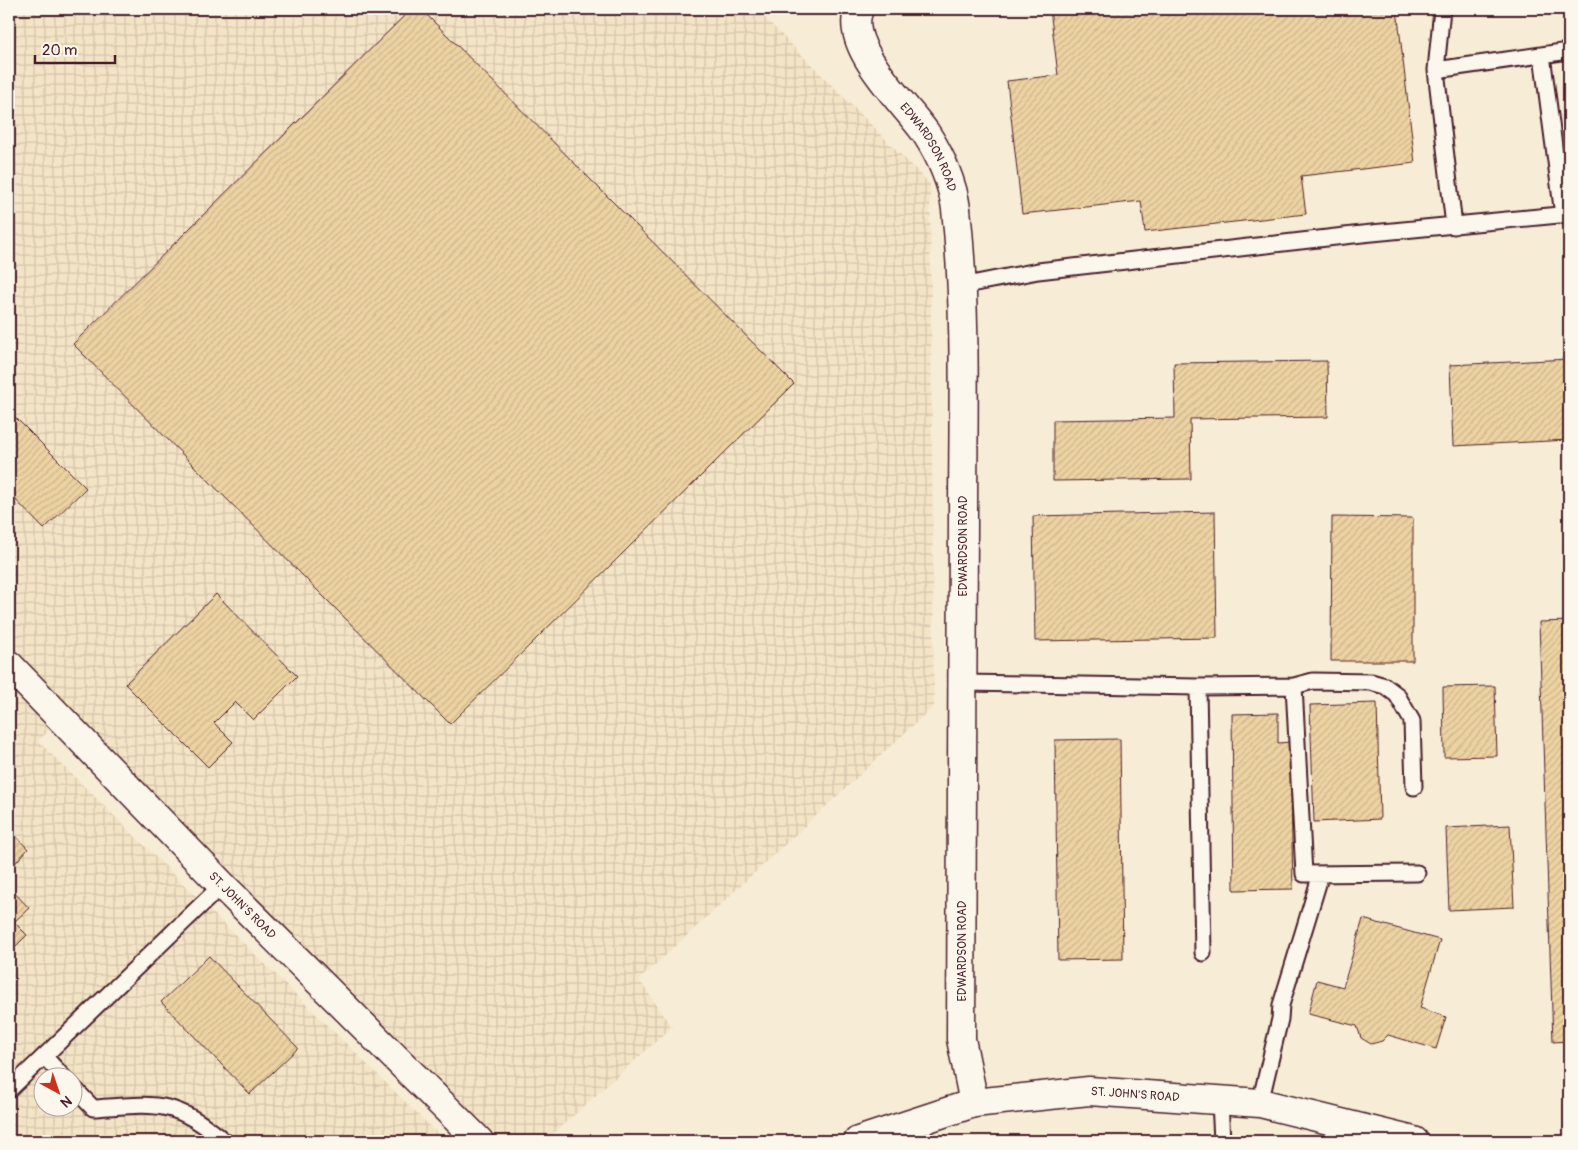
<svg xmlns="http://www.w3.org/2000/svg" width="1578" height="1150" font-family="Pangolin,sans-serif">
  <defs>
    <pattern id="industrial-grid" width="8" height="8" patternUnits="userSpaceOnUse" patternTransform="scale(1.25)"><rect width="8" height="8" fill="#f4e4c6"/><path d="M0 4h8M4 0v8" fill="none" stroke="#d3c3aa"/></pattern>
    <pattern id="building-hatch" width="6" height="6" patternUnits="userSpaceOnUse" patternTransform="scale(1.25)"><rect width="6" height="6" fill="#edd3a2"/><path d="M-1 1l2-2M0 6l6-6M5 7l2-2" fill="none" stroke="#cdb58c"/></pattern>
  </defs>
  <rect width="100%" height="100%" fill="#f7ecd6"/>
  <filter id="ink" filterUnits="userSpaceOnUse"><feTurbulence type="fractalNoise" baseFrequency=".02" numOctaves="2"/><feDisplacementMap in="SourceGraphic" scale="10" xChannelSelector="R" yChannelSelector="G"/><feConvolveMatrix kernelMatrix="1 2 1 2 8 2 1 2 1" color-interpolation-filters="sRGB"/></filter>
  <g filter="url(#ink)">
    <path fill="url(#industrial-grid)" fill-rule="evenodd" d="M9,9H756L930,184L934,706L639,980L672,1027L545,1141H479L61,719L38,741L445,1141H9ZM42,1078H72V1108H42Z"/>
    <path fill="url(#building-hatch)" stroke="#4a1f2b" d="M411,9H421L794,384L450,724L73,344Z
      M1050,9H1397L1415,163L1301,176L1306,214L1145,232L1141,201L1022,214L1007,81L1058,75Z
      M1569,359V440L1453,446L1450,365Z
      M1327,361L1328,417L1190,419L1191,479L1053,481V420L1175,418L1174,363Z
      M9,411L86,488L44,529L9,493Z
      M1215,512L1217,638L1035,641L1033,516Z
      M1332,517L1413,518V661H1331Z
      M216,594L297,676L253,720L235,702L214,723L233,742L208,767L125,684Z
      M1569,621V1041L1553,1042L1539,622Z
      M1495,686L1497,756L1444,757L1443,687Z
      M1377,703L1380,819L1314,822L1310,705Z
      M1278,713V743L1290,742L1293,889L1234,890L1232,714Z
      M1120,739L1123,959L1058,960L1055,740Z
      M1510,825L1514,907L1449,910L1446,828Z
      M9,829L28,849L9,870Z
      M9,887L29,908L14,922L27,935L9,953Z
      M1363,919L1440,940L1420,1008L1446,1017L1436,1049L1388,1035L1382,1041L1371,1044L1361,1038L1357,1026L1308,1014L1317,980L1343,987Z
      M209,956L298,1048L250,1094L161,1002Z"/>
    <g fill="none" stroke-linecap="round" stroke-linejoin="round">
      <defs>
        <path id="service" d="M1442,9L1436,70L1454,226
          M1542,55L1563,215
          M1436,70L1569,51
          M961,286L1038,271L1362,234L1569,214
          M963,683L1198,687L1294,686L1313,681L1371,682L1385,686L1397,695L1412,721L1414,787
          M1294,686L1304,874L1417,873
          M1198,687L1203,953
          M44,1056L64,1078
          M72,1086L93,1108C155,1104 174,1098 224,1141
          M9,1090L222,885
          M1220,1101L1222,1141
          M1260,1103L1280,1019L1281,1005L1321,874"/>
        <g id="minor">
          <path id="s1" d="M859,9C842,47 907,105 927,135C940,155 953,184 956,209C967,313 963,418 963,522C963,695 962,867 961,1039L974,1103"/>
          <path id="s2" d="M9,665L222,885L479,1141"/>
          <path id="s3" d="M858,1141L974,1103L1089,1091L1260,1103L1414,1141"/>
        </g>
      </defs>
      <use href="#service" stroke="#4a1f2b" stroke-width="19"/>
      <use href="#minor" stroke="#4a1f2b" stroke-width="31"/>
      <use href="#service" stroke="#fbf7ec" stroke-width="15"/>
      <use href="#minor" stroke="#fbf7ec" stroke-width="28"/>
    </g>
  </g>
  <g text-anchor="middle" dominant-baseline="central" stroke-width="5" stroke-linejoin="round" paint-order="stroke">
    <g font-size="12" fill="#4a1f2b" stroke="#fbf7ec">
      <text stroke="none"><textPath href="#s1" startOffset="160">EDWARDSON ROAD</textPath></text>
      <text transform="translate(963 546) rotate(-90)">EDWARDSON ROAD</text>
      <text stroke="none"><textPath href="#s2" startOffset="335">ST. JOHN'S ROAD</textPath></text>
      <text transform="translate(962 951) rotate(-90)">EDWARDSON ROAD</text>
      <text stroke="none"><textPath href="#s3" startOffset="284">ST. JOHN'S ROAD</textPath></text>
    </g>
  </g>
  <rect width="1578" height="1150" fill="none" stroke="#fbf7ec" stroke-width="30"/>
  <rect x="15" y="15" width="1548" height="1120" fill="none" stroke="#4a1f2b" stroke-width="2" filter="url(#ink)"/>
  <g transform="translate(58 1092) rotate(140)"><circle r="24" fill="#fbf7ec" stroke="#b4a19f"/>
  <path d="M0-4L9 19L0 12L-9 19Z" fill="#c8321e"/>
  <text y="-8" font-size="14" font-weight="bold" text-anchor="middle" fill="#4a1f2b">N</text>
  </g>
  <path d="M35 55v8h80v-8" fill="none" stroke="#4a1f2b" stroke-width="2.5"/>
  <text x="42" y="55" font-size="15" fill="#4a1f2b" stroke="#fbf7ec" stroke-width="4" paint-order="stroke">20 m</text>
</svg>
